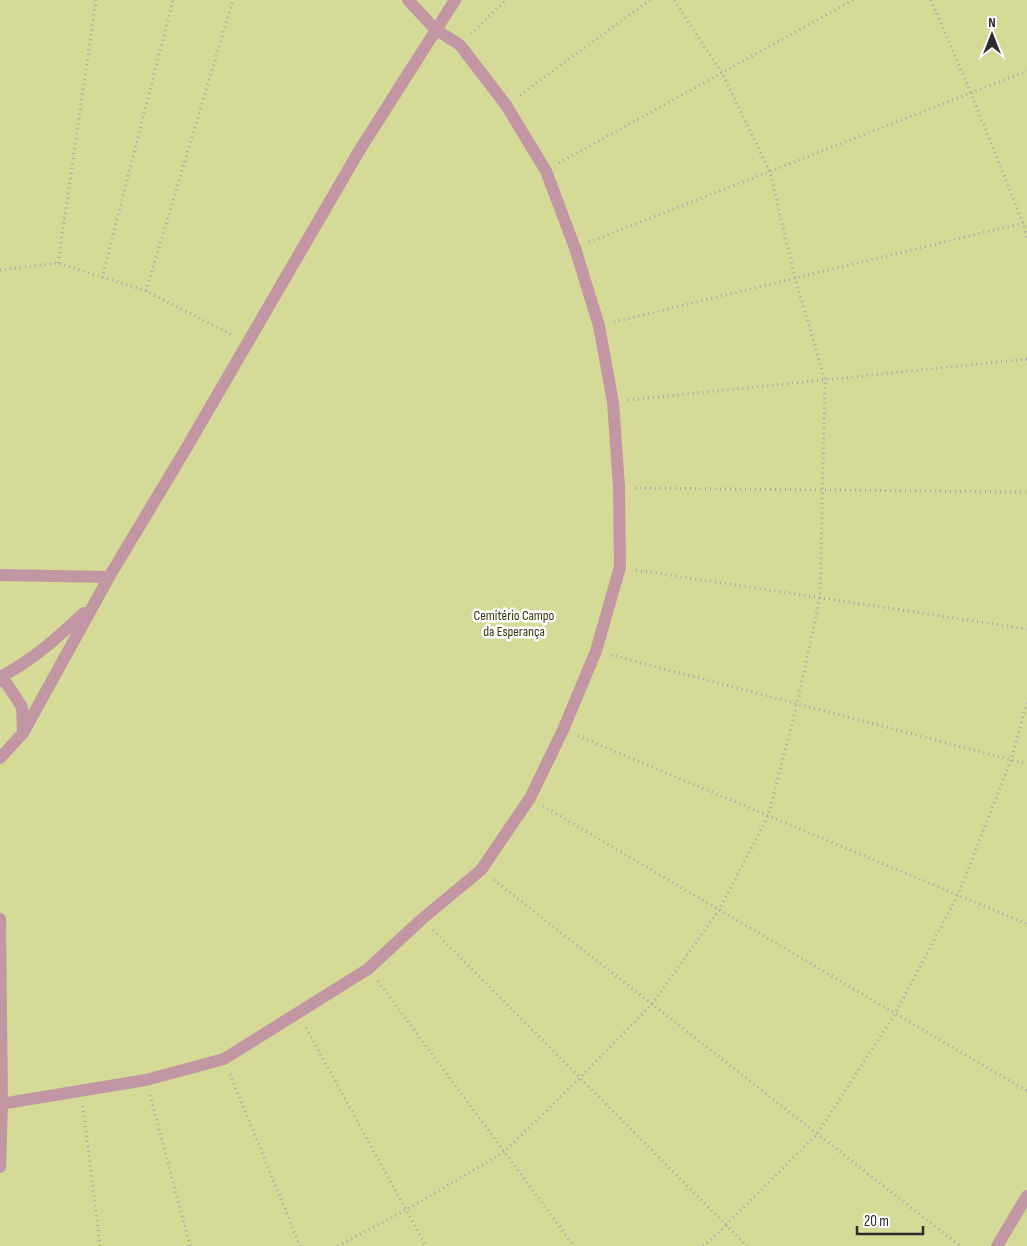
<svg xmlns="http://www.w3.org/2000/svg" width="1027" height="1246" font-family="'Sofia Sans Condensed',sans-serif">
  <rect width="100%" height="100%" fill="#f3f2fb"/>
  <path fill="#d5da97" d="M0,0H1027V1246H0Z"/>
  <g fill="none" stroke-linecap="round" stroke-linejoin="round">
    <path stroke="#a7a6ad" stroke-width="3" stroke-dasharray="1 4" stroke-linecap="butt" d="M931,0L971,93L1023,223L1027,239
      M471,34L506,0
      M520,95L650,0
      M559,163L853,0
      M589,242L1027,71
      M58,263L96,0
      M0,270L58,263L146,291L234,336
      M102,278L173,0
      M146,291L233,0
      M614,322L1027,222
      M628,400L1027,359
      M635,488L1027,492
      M636,570L1027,629
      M611,655L1027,764
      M578,736L1027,924
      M543,806L1027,1091
      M494,880L960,1246
      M433,930L747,1246
      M378,981L574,1246
      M306,1028L426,1246
      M230,1074L300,1246
      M150,1095L190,1246
      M83,1106L100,1246
      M726,1225L817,1134L895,1014L958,895L1011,760L1027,702
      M338,1246L406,1210L504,1152L580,1078L652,1004L719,910L768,816L797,704L820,597L825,380L795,278L770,172L722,73L674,0
      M703,1246L727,1225"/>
    <path stroke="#c297a3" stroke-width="12" d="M0,575L109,577
      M0,677C32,661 58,637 84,613
      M0,679L7,684L22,707L23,731
      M0,758L23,733L109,577L187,447L359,151L455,0
      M0,919L2,1104L0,1167
      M0,1104L146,1080L224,1059L368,969L422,919L481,870L530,798L563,730L596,651L620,567L619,487L613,402L599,326L575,248L546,171L506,105L460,45L435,29L408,0
      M997,1246L1027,1196"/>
  </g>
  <g text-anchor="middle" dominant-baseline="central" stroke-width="5" stroke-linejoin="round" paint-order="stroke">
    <g font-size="14" fill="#36370f" stroke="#fff">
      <text x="514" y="615">Cemitério Campo<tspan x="514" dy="16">da Esperança</tspan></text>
    </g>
  </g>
  <g transform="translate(992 35)" stroke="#ffffff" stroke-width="4" paint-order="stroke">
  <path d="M0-4L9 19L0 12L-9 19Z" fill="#2c2b2f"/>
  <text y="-8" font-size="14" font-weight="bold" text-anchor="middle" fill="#2c2b2f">N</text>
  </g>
  <path d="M857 1226v8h66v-8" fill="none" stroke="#2c2b2f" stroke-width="2.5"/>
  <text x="864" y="1226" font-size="15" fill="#2c2b2f" stroke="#ffffff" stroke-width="4" paint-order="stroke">20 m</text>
</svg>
